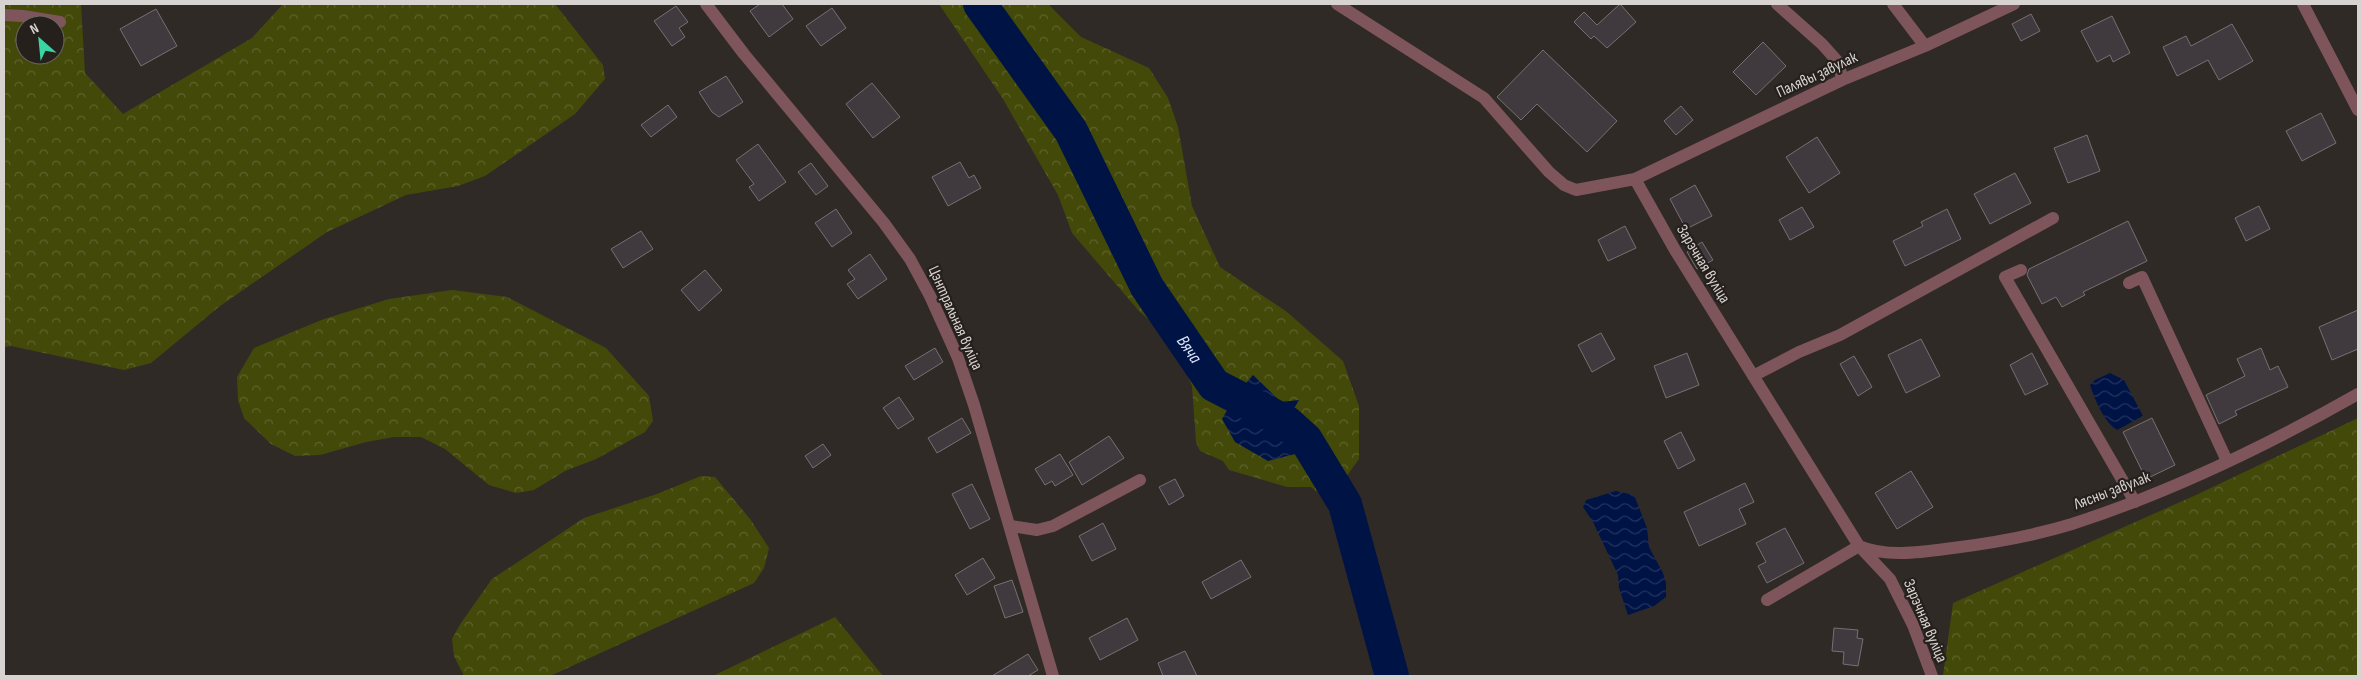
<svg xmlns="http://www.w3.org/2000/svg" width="2362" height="680" font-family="'Sofia Sans Condensed',sans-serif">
  <defs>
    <pattern id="forest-crowns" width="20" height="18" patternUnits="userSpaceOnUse" patternTransform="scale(1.25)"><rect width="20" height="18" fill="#434a09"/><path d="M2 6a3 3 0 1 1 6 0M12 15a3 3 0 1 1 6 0" fill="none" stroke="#5d632c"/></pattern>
    <pattern id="water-waves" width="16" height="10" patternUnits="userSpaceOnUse" patternTransform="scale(1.25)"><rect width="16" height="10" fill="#001345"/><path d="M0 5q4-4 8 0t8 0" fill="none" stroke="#24345f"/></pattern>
  </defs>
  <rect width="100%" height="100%" fill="#302a26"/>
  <path fill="url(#forest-crowns)" fill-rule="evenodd" d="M4,4H81L85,73L123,114L252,38L283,4H555L603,65L605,79L575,114L485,176L458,186L406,195L327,232L220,306L151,363L124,370L11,346L4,347ZM25,25H55V55H25Z
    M939,4H1048L1081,37L1149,68L1168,98L1178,127L1192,206L1220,267L1287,312L1343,361L1359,406V459L1343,481L1329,495H1321L1311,487H1287L1229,470L1223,461L1200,451L1196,442L1192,386L1174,342L1139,311L1072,233L1058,195L1003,99Z
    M452,290L507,297L606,348L649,396L653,421L645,432L596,459L565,471L534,490L516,493L489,485L445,449L421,437H394L366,442L320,455L295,456L271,444L244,418L238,400L237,377L254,348L324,319L389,299Z
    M2358,418V676H1943L1953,603L2196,495Z
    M701,476L715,477L750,519L769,548L764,568L754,583L550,676H464L454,656L452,639L461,623L492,579L584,518L657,494Z
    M835,617L883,676H713Z"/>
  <path fill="url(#water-waves)" d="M2110,373L2124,380L2143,416L2117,430C2104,422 2095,400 2090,385L2095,380Z
    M1253,375L1281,402L1299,400L1286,422L1306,440L1299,453L1268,461L1235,442L1222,419L1236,395Z
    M1616,491L1634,495L1647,528L1649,547L1663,573L1666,583V597L1654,606L1628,615L1619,588L1618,575L1593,522L1583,507L1586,500Z"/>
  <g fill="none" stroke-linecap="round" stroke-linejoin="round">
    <path stroke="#001345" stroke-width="34" id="s1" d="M980,4L1071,131L1147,287L1214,385L1286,422L1306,440L1345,504L1392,676"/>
  </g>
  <path fill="#403a3e" stroke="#776f74" d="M760,4H782L793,19L769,37L750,11Z
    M1620,4L1636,22L1607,48L1594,36L1591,39L1574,22L1584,12L1597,25Z
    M676,6L688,22L679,28L685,37L672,46L654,21Z
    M832,8L846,28L821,46L806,26Z
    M156,9L177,46L141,66L120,29Z
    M2031,14L2040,31L2021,41L2012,24Z
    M2112,16L2130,53L2113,62L2110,55L2097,62L2081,31Z
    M2232,24L2253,61L2219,80L2208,60L2177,76L2163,47L2186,36L2191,46Z
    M1763,42L1786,66L1756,95L1733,72Z
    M1543,50L1617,121L1587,152L1537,104L1521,120L1497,97Z
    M726,76L743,102L719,117L712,112L699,92Z
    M872,83L900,117L873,138L846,104Z
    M668,105L677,117L651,137L641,125Z
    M1681,106L1693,120L1676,135L1664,121Z
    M2321,113L2336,143L2302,161L2286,131Z
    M2087,135L2100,171L2068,183L2054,148Z
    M1817,137L1840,173L1809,193L1786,157Z
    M758,144L786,182L759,201L749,187L754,184L736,160Z
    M960,162L969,178L974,175L981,188L948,206L932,177Z
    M811,163L828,186L816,195L798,172Z
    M2015,173L2031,203L1990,224L1974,194Z
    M1695,185L1712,216L1686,229L1670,199Z
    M2259,206L2270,229L2246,241L2235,218Z
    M1802,207L1814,227L1790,240L1779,220Z
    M836,209L852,233L832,247L815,223Z
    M1947,209L1961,239L1905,266L1893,241L1923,226L1921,222Z
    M2128,221L2147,261L2083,292L2085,295L2062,307L2056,297L2042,304L2027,275L2029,269Z
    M1625,226L1636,248L1608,261L1598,240Z
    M641,231L653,249L623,268L611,249Z
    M1702,242L1713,260L1697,269L1687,252Z
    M870,254L887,279L858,299L847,284L855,279L848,270Z
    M705,270L722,290L699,311L681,290Z
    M2358,310V349L2332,360L2319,327Z
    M1601,333L1615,359L1592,372L1578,345Z
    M1921,339L1940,376L1906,393L1888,355Z
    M935,348L943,362L914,380L905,366Z
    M2261,348L2270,370L2278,366L2288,387L2235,411L2237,415L2219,424L2206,395L2245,376L2237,359Z
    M1687,353L1699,385L1666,398L1654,366Z
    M2032,353L2048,384L2025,395L2010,365Z
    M1854,356L1872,387L1858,396L1840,364Z
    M899,397L914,419L898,429L883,408Z
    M962,418L971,433L937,453L928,438Z
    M2152,418L2175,465L2146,479L2123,432Z
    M1681,432L1695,460L1678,469L1664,441Z
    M1109,436L1124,458L1082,485L1069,462Z
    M823,444L831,455L813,468L805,456Z
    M1060,454L1073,475L1055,486L1052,481L1045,485L1035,469Z
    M1911,471L1933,507L1897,529L1875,493Z
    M1175,479L1184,496L1169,505L1159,487Z
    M1745,483L1754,502L1739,509L1746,524L1699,546L1684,512Z
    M972,484L990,519L970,529L952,494Z
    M1103,523L1116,549L1092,561L1079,536Z
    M1785,528L1804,563L1767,583L1758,566L1766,562L1756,543Z
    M983,558L995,578L967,595L955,575Z
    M1241,560L1251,577L1211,599L1202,582Z
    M1012,580L1023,612L1005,618L994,586Z
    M1127,618L1138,640L1100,660L1089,638Z
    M1834,628L1858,630L1857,638L1863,639L1858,666L1843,664L1844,652L1832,651Z
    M1185,651L1197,676H1163L1158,663Z
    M1028,654L1038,670L1028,676H992Z"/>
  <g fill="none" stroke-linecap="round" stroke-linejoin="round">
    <path stroke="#7f555c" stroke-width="12" d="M706,4L744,54L884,223L910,259L930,296L958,358L974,405L1053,676
      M1337,4L1484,98L1549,172L1564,185L1576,190L1635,179L1842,80L1925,46L2014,4
      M1777,4L1822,44L1839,63L1842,80
      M1893,4L1925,46
      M2303,4L2358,110
      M4,15L23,16L60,22
      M1635,179L1675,250L1859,546L1890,579L1913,625L1932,676
      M2021,270L2005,277L2135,502
      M2129,283L2142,277L2227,461
      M1753,376L1799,352L1840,335L2053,218
      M1011,526L1037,530L1053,526L1140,480
      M1767,600L1859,546C1887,558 1923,552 1953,548C1992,543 2033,536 2072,524C2171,492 2268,445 2358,394"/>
  </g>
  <g text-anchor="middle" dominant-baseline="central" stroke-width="4.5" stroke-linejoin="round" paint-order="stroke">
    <g font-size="16" fill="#d7d3d1" stroke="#26201c">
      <text transform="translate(1817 75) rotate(-25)">Палявы завулак</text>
      <text transform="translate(1703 264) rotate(59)">Зарэчная вуліца</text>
      <text transform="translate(955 318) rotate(66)">Цэнтральная вуліца</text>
      <text transform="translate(2112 491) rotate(-21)">Лясны завулак</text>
      <text transform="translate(1925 621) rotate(67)">Зарэчная вуліца</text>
    </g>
    <g font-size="18" font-style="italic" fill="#d8e5f9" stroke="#26201c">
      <text stroke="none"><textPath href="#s1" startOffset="405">Вяча</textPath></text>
    </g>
  </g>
  <rect width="2362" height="680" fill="none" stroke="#d7d3d1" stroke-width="10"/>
  <g transform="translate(40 40) rotate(333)"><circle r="24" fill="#26201c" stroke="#6d6864"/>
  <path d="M0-4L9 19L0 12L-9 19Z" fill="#3ad4a5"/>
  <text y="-8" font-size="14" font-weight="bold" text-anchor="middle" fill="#d7d3d1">N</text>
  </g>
</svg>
